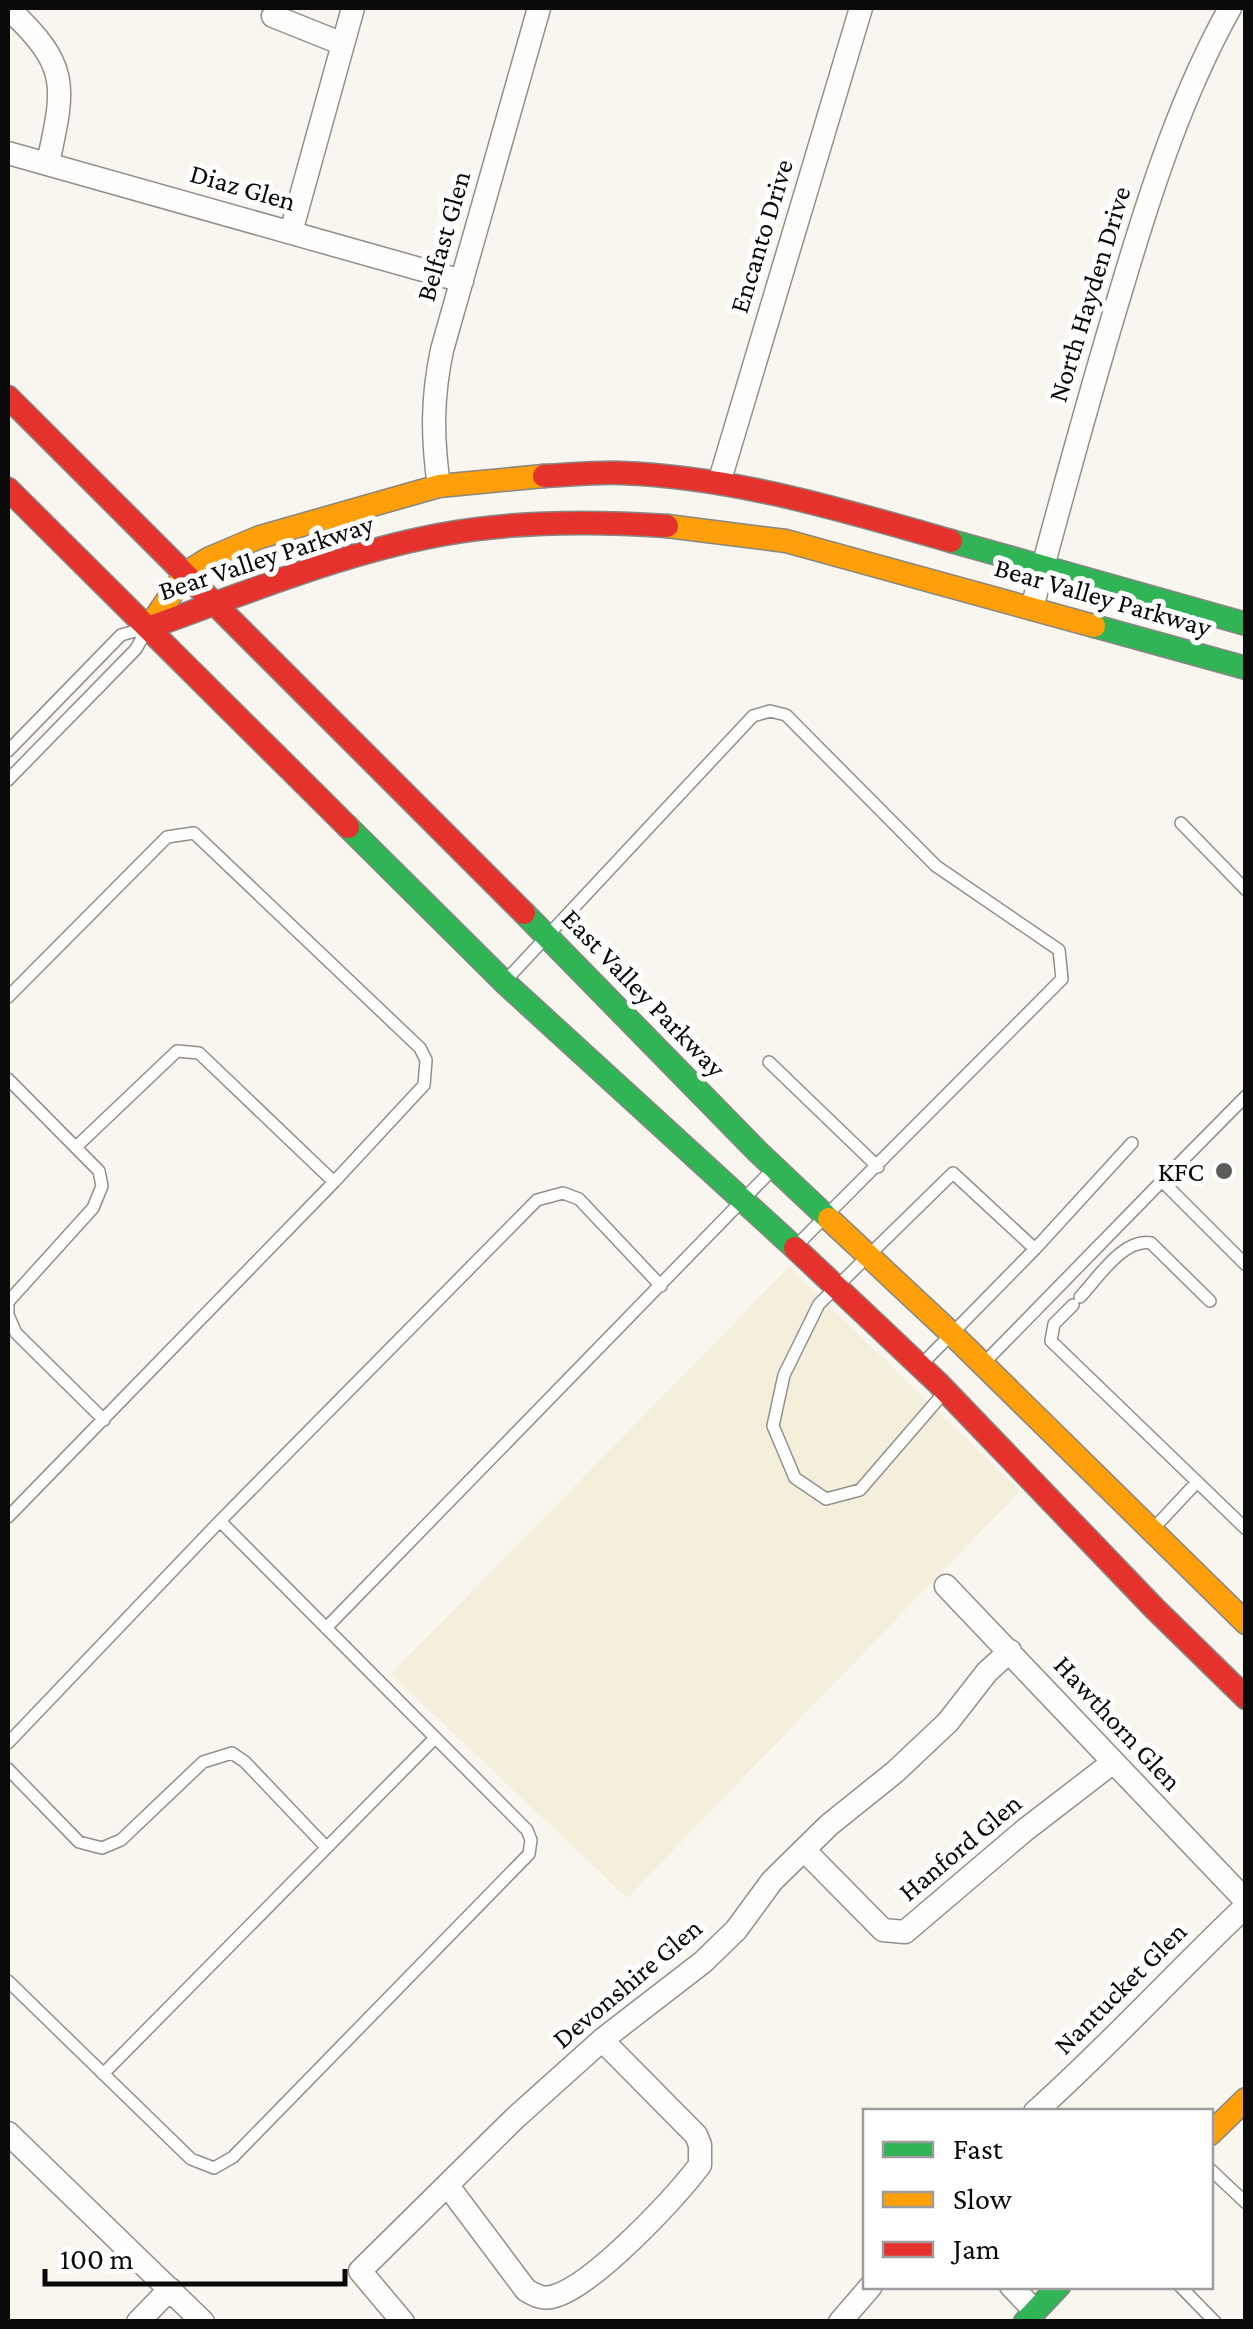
<svg xmlns="http://www.w3.org/2000/svg" width="1253" height="2329" font-family="'Crimson Pro',serif">
  <rect width="100%" height="100%" fill="#f8f6ee"/>
  <path fill="#f4efdb" d="M789,1267L1020,1491L627,1898L391,1674Z"/>
  <g fill="none" stroke-linecap="round" stroke-linejoin="round">
    <defs>
      <path id="lane" d="M8,751L121,635L139,630
        M8,780L136,649L146,631
        M1181,823L1246,890
        M507,979L753,716L770,711L786,715L936,866L1059,950L1062,979L797,1245
        M8,997L167,837L194,833L420,1048L426,1060L424,1085L334,1182L8,1517
        M769,1062L878,1167
        M8,1079L99,1171L102,1186L93,1208L8,1302V1315L16,1333L104,1420
        M77,1146L177,1051L199,1053L334,1182
        M1162,1181L1246,1096
        M1080,1297C1098,1278 1123,1238 1151,1243L1210,1301
        M1073,1305L1054,1324L1051,1341L1246,1529
        M985,1362L1162,1181L1246,1265
        M923,1363L1035,1249L1132,1143
        M942,1395L860,1490L826,1499L795,1478L773,1426L784,1375L819,1304L953,1173L1035,1249
        M1155,1527L1197,1482
        M326,1628L771,1171
        M8,1743L220,1521L537,1200L563,1193L579,1199L661,1286
        M8,1769L79,1842L102,1848L121,1840L203,1762L232,1753L245,1762L326,1847
        M8,1981L191,2159L214,2168L233,2157L529,1854L531,1840L527,1830L220,1521
        M103,2074L435,1738
        M1210,2169L1246,2203
        M1180,2286L1215,2322"/>
      <path id="street" d="M8,8C70,66 65,85 48,163
        M273,16L343,44
        M8,153L462,281
        M291,232L353,8
        M719,483L861,8
        M439,486C432,438 432,397 442,350L539,8
        M1032,608C1061,499 1090,392 1123,284C1151,190 1182,94 1230,8
        M946,1586L1246,1901
        M805,1851L883,1930L905,1932L1025,1830L1112,1763
        M1035,2112C1109,2046 1174,1974 1246,1906
        M8,2133L203,2322
        M448,2186L526,2290C536,2296 544,2300 555,2296C595,2284 674,2199 700,2165V2145L696,2135L602,2040
        M1011,2286L1035,2311
        M138,2322L170,2289
        M403,2322L360,2271L514,2119L602,2040L703,1962L736,1930L772,1881L829,1825L895,1772L948,1722L987,1672L1010,1651
        M840,2322L871,2286"/>
      <path id="fast" d="M951,541L1246,624
        M1094,626L1246,668
        M348,827L504,982L795,1248
        M524,913L758,1152L829,1219
        M1025,2322L1059,2286"/>
      <path id="slow" d="M667,526L786,541L1094,626
        M148,628L186,573L208,559L260,537L439,486L544,476
        M829,1219L952,1334L1246,1623
        M1210,2134L1246,2099"/>
      <path id="jam" d="M8,397L524,913
        M544,476C569,475 595,472 621,473C734,477 843,510 951,541
        M8,489L348,827
        M148,628C243,594 339,554 439,535C512,521 593,521 667,526
        M795,1248L938,1383L1155,1609L1246,1698"/>
    </defs>
    <use href="#lane" stroke="#91908d" stroke-width="14"/>
    <use href="#street" stroke="#91908d" stroke-width="25"/>
    <use href="#fast" stroke="#888783" stroke-width="25"/>
    <use href="#slow" stroke="#888783" stroke-width="25"/>
    <use href="#jam" stroke="#888783" stroke-width="25"/>
    <use href="#lane" stroke="#fefefc" stroke-width="11"/>
    <use href="#street" stroke="#fefefc" stroke-width="22"/>
    <use href="#fast" stroke="#30b455" stroke-width="22"/>
    <use href="#slow" stroke="#ff9f0a" stroke-width="22"/>
    <use href="#jam" stroke="#e5322d" stroke-width="22"/>
  </g>
  <circle fill="#5d5d5a" stroke="#fff" stroke-width="4" cx="1224" cy="1171" r="10"/>
  <g text-anchor="middle" dominant-baseline="central" stroke-width="10" stroke-linejoin="round" paint-order="stroke">
    <g font-size="28" fill="#0a0a0a" stroke="#fff">
      <text transform="translate(243 187) rotate(16)">Diaz Glen</text>
      <text transform="translate(443 236) rotate(-74)">Belfast Glen</text>
      <text transform="translate(761 236) rotate(-73)">Encanto Drive</text>
      <text transform="translate(1089 294) rotate(-73)">North Hayden Drive</text>
      <text transform="translate(266 557) rotate(-18)">Bear Valley Parkway</text>
      <text transform="translate(1103 597) rotate(16)">Bear Valley Parkway</text>
      <text transform="translate(644 993) rotate(46)">East Valley Parkway</text>
      <text transform="translate(1118 1723) rotate(47)">Hawthorn Glen</text>
      <text transform="translate(960 1847) rotate(-40)">Hanford Glen</text>
      <text transform="translate(627 1983) rotate(-40)">Devonshire Glen</text>
      <text transform="translate(1120 1988) rotate(-45)">Nantucket Glen</text>
    </g>
    <g font-size="28" fill="#0a0a0a" stroke="#fff" text-anchor="end">
      <text x="1204" y="1171">KFC</text>
    </g>
  </g>
  <rect width="1253" height="2329" fill="none" stroke="#0a0a0a" stroke-width="20"/>
  <rect x="863" y="2109" width="350" height="180" fill="#ffffff" stroke="#9d9d9d" stroke-width="2.5"/>
  <rect x="883" y="2142" width="50" height="15" fill="#30b455" stroke="#9d9d9d" stroke-width="2.5"/>
  <text x="953" y="2159" font-size="30" fill="#0a0a0a">Fast</text>
  <rect x="883" y="2192" width="50" height="15" fill="#ff9f0a" stroke="#9d9d9d" stroke-width="2.5"/>
  <text x="953" y="2209" font-size="30" fill="#0a0a0a">Slow</text>
  <rect x="883" y="2242" width="50" height="15" fill="#e5322d" stroke="#9d9d9d" stroke-width="2.5"/>
  <text x="953" y="2259" font-size="30" fill="#0a0a0a">Jam</text>
  <path d="M45 2269v15h300v-15" fill="none" stroke="#0a0a0a" stroke-width="5"/>
  <text x="60" y="2269" font-size="30" fill="#0a0a0a" stroke="#ffffff" stroke-width="8" paint-order="stroke">100 m</text>
</svg>
